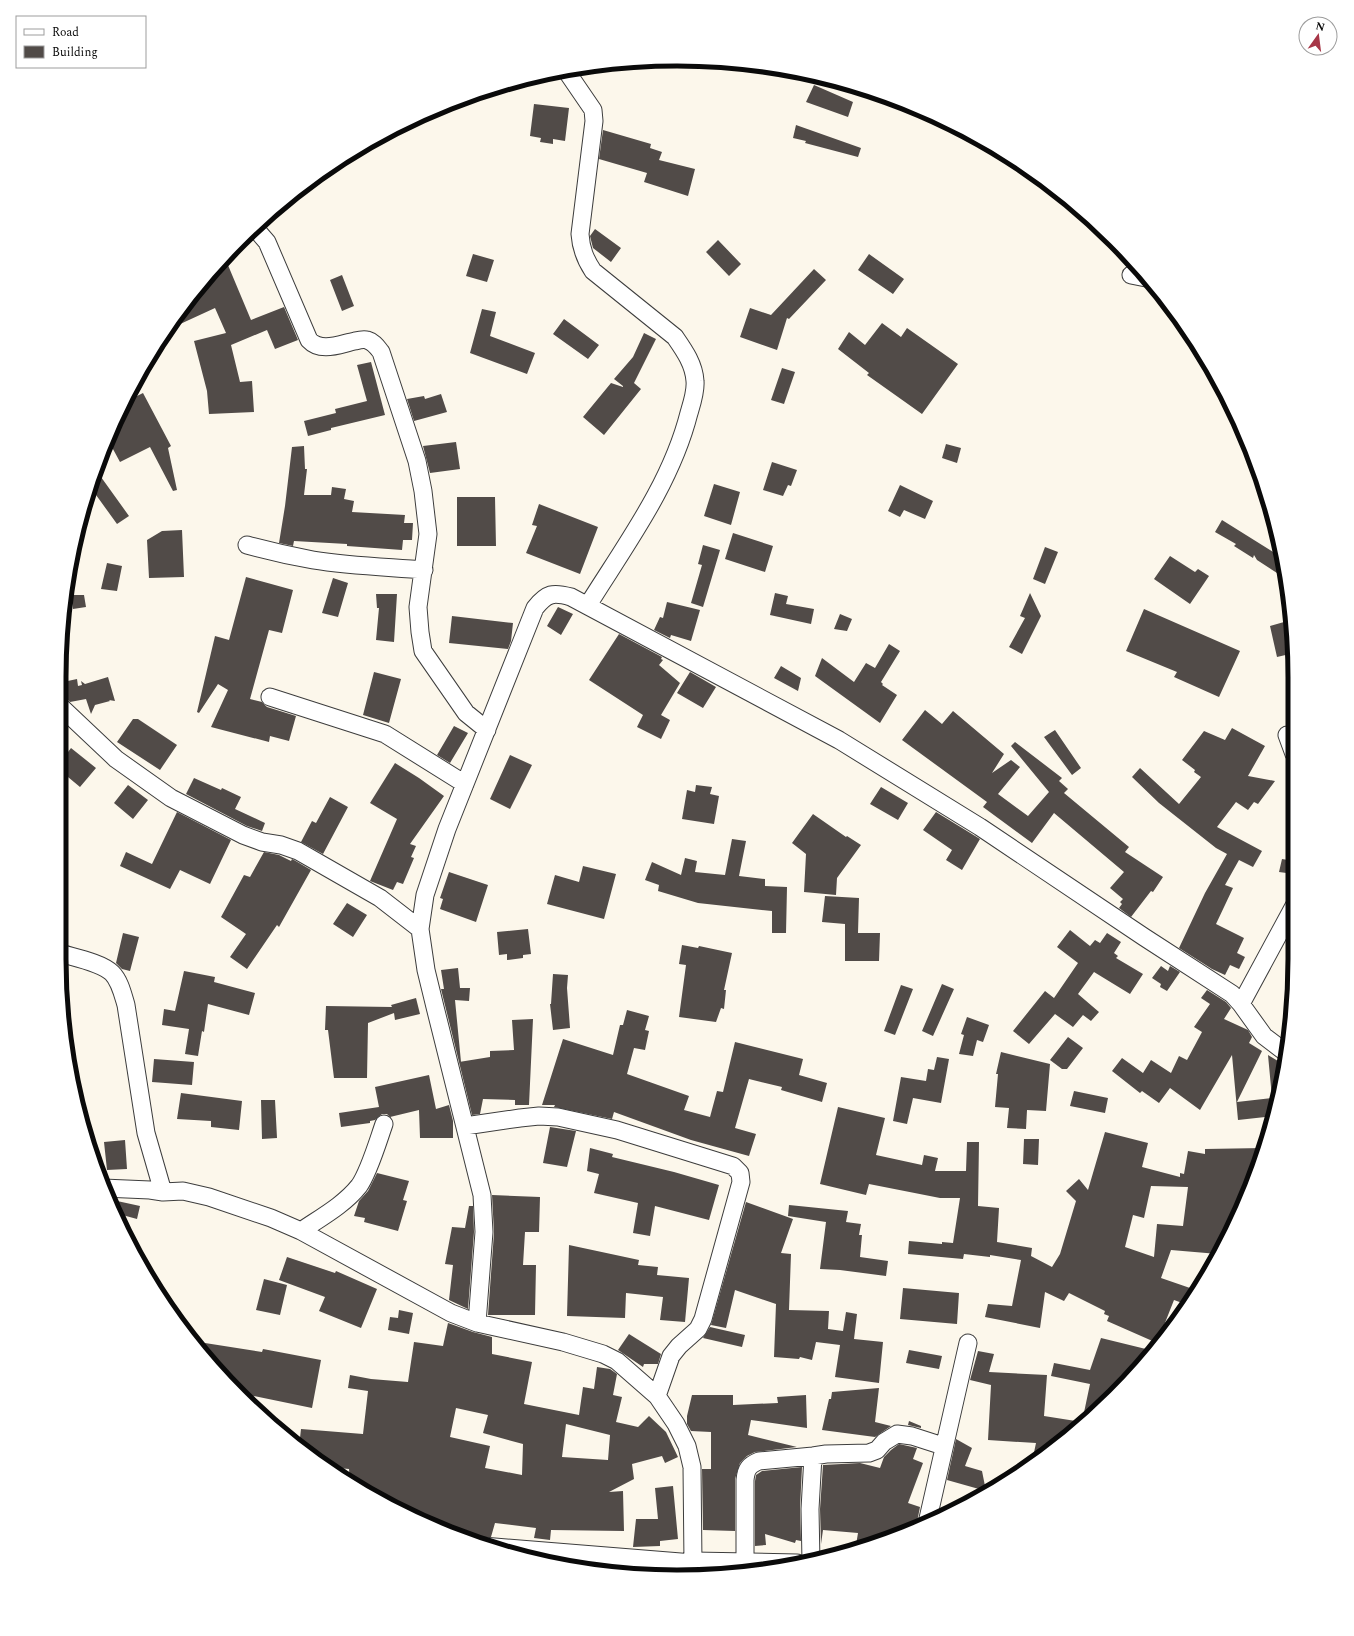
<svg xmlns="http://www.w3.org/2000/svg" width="1354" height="1636" font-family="Spectral,serif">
  <rect width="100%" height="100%" fill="#fcf7eb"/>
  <path fill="#514b48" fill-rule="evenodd" d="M814,85L853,102L848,117L806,102Z
    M534,104L569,108L565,141L553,139V144L540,142L541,138L530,136Z
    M796,125L861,148L858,157L805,143L806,141L793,138Z
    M603,130L651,144L650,148L662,152L659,160L695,169L688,196L644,182L647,173L599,159Z
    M595,229L621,248L611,262L593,248L590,236Z
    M718,240L741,264L729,276L706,252Z
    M473,254L494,260L487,282L466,276Z
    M869,254L904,279L893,294L858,270Z
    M225,258L251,320L284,307L298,340L275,349L267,330L231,345L240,382L252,381L254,412L209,414L207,391L194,341L226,333L215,308L165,331Z
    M814,269L826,280L789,319L787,318L777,350L740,337L750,308L771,315Z
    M342,275L354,306L342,311L330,280Z
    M482,309L496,312L490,336L535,353L527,374L470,353Z
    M564,319L599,345L588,359L553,334Z
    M882,323L901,337L907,328L958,364L922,414L867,375L869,373L838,349L849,332L865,345Z
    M644,333L656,339L634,383L641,389L604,435L583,417L611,383L623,387V386L614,379L633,357Z
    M371,362L385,415L331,428V430L308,436L304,421L336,413L335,409L367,401L357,365Z
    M782,368L795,372L784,404L771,400Z
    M143,393L171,446L168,448L177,490L173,491L150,447L120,462L107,438L110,434L121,428L118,419L127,401Z
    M441,394L447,412L414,421L407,399L424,396L425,399Z
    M456,442L460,469L430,473L423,446Z
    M946,444L961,448L957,463L942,458Z
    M304,446L305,469H307L304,495H331L332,487L346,489L344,499L354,501L352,512L405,515L404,523H413L412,540H403L402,550L347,546V544L294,541L293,546L279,543L285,506L292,447Z
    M772,462L797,470L791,486L788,485L783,496L763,490Z
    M101,477L129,516L117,524L91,488L93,482Z
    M714,484L740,492L731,525L704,516Z
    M900,485L933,501L925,519L904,510L900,517L888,511Z
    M457,497H495L496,546H457Z
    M539,504L598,527L580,574L526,553L537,526L532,525Z
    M1222,520L1281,557L1282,565L1277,573L1257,560L1254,555L1253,558L1234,546L1236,544L1215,532Z
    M182,530L184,577L149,578L147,540L162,531Z
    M733,533L773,546L765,572L725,559Z
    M703,545L720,550L703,607L691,603L702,565L698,564Z
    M1045,547L1058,552L1045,584L1033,579Z
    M1170,556L1195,572L1198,569L1209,576L1190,604L1154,579Z
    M107,563L122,566L117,591L101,589Z
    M246,577L293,590L282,633L269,630L250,699L262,702L267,707L296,716L289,741L270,736L269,742L211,727L228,690L218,684L199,713L197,712L215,636L229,640Z
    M333,578L348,583L338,617L322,613Z
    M775,593L788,596L786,604L814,609L811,624L770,615Z
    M1030,593L1041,616L1022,654L1009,647L1025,618L1020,616Z
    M376,594H397L394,642L376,640L379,608H377Z
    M72,595H84L86,607L73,609Z
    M667,602L700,610L691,641L671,635L670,638L654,630L660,617L663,618Z
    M558,607L573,614L561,635L547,626Z
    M1144,609L1240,651L1219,697L1174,677L1177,672L1126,651Z
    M840,614L852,619L847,631L834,629Z
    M452,616L513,623L511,641L508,649L449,643Z
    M1291,620L1294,637V653L1277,657L1270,626Z
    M619,634L662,657L661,659L663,660L659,665L680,683L661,715L670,720L661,739L637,727L643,715L589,680Z
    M889,644L900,651L881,682L883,684L882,685L897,695L880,723L815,676L822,658L854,682L866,663L875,668Z
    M781,666L801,678L798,691L774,678Z
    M374,672L401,679L389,723L363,715Z
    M690,672L716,687L703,708L677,693Z
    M108,677L115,701L109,700L110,701L95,705L91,714L86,699L70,702L67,699L63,682L77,679L78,686L82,685L81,681L85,684Z
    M925,710L942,724L953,711L1004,754L992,773L1011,760L1020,767L998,794L1028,816L1049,792L1011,746L1015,742L1062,778L1059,781L1068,789L1064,793L1129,847L1125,852L1163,877L1153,892L1151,891L1131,917L1119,908L1122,904L1120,902L1123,899L1110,888L1124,872L1054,813L1032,843L983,807L987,802L902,740Z
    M133,719H138L177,745L160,770L117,742Z
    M454,726L468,733L450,763L437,755Z
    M1232,728L1265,746L1248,776L1275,781L1258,804L1254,802L1248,810L1236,802L1217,827L1262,851L1253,867L1239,860L1225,885L1233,888L1216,924L1244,938L1237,953L1245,957L1239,969L1230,965L1225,975L1212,969L1179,948L1205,893L1227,854L1216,848L1159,803L1132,777L1140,768L1179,804L1201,777L1194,772L1195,770L1182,760L1204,731L1225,740Z
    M1055,730L1081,768L1072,775L1044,737Z
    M71,748L96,768L80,787L62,772V760Z
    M510,755L532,765L510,809L490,799Z
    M395,763L419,778L444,796L410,844L416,846L411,857L414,858L403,884L397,882L393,890L370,881L397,819L370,803Z
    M194,778L221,790L222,788L241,797L235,809L265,823L262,831L247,826L186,794Z
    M128,785L148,800L133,819L114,803Z
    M696,785L712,787L710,794L719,796L714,824L682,819L687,790L695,792Z
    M881,787L908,803L898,820L870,804Z
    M330,797L348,807L323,854L301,842L312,821L316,823Z
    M177,812L231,840L210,884L180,870L170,889L120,866L126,852L152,864Z
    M936,812L980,839L962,870L946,860L952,850L923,830Z
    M813,814L846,837L847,836L861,845L837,878L836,895L804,892L806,854L792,843Z
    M732,839L746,841L739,876L765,879V886L787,887L786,933H772V911L698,903L658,891L659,885L645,880L652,862L681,875L685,858L697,861L695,872L725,875Z
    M264,852L279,855L291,861L292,859L294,860L311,870L279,927L277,925L247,969L230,957L246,934L221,917L244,875L250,877Z
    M1282,859L1294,861V874L1279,872Z
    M583,866L616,874L604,919L547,904L555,875L579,882Z
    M449,872L488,885L476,922L440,909L443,899L440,898Z
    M825,896L859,898L858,933H880L879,961H845V924L822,922Z
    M347,903L367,915L353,937L333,924Z
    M528,929L531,954L523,955V958L507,960V954L499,955L497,932Z
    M1070,930L1090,946L1095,940L1100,943L1107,933L1121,942L1114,953L1118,956L1116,958L1143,974L1130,994L1094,972L1078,994L1099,1012L1091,1021L1083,1015L1073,1027L1055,1014L1029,1044L1013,1031L1045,991L1054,998L1078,963L1057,947Z
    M123,933L139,937L130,971L122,969L116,963Z
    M682,945L698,948L699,946L732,953L724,990H726L724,1009L721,1008L716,1022L679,1017L686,965L679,964Z
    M1161,966L1168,971L1170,966L1180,972L1167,991L1160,987L1161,984L1152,978Z
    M458,968L460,988H470L469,1001L455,1000L461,1062H459L441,989H444L441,970Z
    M184,971L215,977L214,982L255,993L249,1015L208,1004L204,1032L202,1031L198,1056L185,1054L189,1029L162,1025L164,1009L175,1011Z
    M553,974L568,975L567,988L570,1028L553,1030L550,1004H551Z
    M942,984L954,989L933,1036L922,1031Z
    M901,985L913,989L895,1035L884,1031Z
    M1207,990L1226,1002L1231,1008L1224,1019L1248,1030L1252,1037L1249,1043L1262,1051L1237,1102L1272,1098L1268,1055L1283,1064L1274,1116L1238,1120L1232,1055L1200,1110L1170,1088L1159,1103L1142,1091L1140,1093L1112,1071L1122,1058L1143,1073L1151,1060L1171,1073L1179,1056L1187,1060L1202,1032L1194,1027L1210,1004L1201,998Z
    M416,998L420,1014L395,1020L394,1013L368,1023L367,1078H334L328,1030H325L326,1006L392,1007L391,1005Z
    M627,1010L649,1016L645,1030L649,1031L645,1050L634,1048L627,1074L689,1096L684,1110L710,1117L717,1091L723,1092L735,1042L803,1059L799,1075L827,1083L822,1102L781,1090L782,1087L749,1079L735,1128L756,1134L749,1156L691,1140L614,1112L612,1119L554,1107L555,1105H542L563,1039L613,1055L620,1025H623Z
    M967,1017L989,1025L983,1042L977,1040L973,1056L959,1054L964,1035L961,1034Z
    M533,1019L529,1105H515V1100L483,1099L480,1114L472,1115L459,1062L490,1057V1051L514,1050L512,1020Z
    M1068,1037L1083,1048L1067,1069H1062L1050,1060Z
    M1001,1052L1050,1064L1046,1111L1027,1110L1026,1129L1007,1128L1009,1108L995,1107L998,1074H996Z
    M937,1057L949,1059L941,1103L913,1098L907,1124L893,1121L901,1077L926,1081L928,1069L934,1070Z
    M154,1059L194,1062L192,1085L152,1082Z
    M429,1075L436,1109L449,1105L453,1121V1138H420L419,1110L390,1117L387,1114H382L375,1120L370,1121V1123L341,1127L339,1113L379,1107L375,1087Z
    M1074,1091L1108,1098L1105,1113L1070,1106Z
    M181,1093L242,1101L239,1130L211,1127V1121L177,1119Z
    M261,1100H275L277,1138L262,1139Z
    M838,1107L885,1118L876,1155L922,1165L924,1155L938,1158L935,1171H966L967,1142H979L978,1206L999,1208L997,1242L1032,1248L1031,1256L1052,1267L1060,1254L1076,1201L1066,1191L1079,1179L1088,1190L1105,1132L1148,1143L1142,1167L1180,1177V1173L1184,1174L1188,1151L1205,1154V1149L1263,1148L1231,1233L1220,1251L1218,1254L1171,1250L1161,1278L1190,1288L1185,1304L1174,1300L1157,1343L1107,1321L1109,1316L1104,1314L1105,1311L1069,1293L1064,1301L1045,1292L1040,1328L985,1317L988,1304L1012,1306L1021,1260L990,1255V1257L964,1254L963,1259L908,1254L909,1241L942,1244V1242L953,1243L960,1198H940L869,1184L866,1195L820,1184ZM1151,1186L1188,1187L1183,1226L1157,1224L1154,1257L1125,1247L1133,1215L1144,1218Z
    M550,1127L576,1131L567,1167L543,1163Z
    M1024,1139H1039L1038,1165L1023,1164Z
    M125,1140L127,1169L107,1170L104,1142Z
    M590,1148L613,1154L612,1157L674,1172L719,1185L709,1220L655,1206L650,1236L633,1233L638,1203L594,1193L599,1174L587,1171Z
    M377,1173L409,1181L403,1200L407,1201L398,1231L364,1222L365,1218L354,1216L359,1201L368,1191Z
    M492,1195L540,1197L539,1232H525L523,1265H536L535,1315H488L494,1233Z
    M108,1199L140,1206L137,1219L115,1213Z
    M746,1202L793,1219L781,1253L791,1254L789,1310L829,1311L828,1329L843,1331L846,1312L857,1314L854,1339L883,1342L879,1383L835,1377L840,1345L816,1342L812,1360L800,1357L799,1359L774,1357L776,1304L735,1290L726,1328L711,1325Z
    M789,1205L848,1211L846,1222L861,1224L859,1235H862L860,1257L888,1261L886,1276L840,1270L820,1269L826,1222L788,1216Z
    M469,1206H473L474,1232L468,1309L449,1300L453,1265L445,1264L452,1227L465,1228Z
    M569,1245L639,1260L638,1265L658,1267L657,1275L689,1278L685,1322L660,1320L663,1297L626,1293L625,1318L567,1316Z
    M287,1257L335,1273L336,1271L377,1289L361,1328L319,1311L325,1297L279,1280Z
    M264,1279L287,1285L280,1315L256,1310Z
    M903,1288L959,1293L957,1324L900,1319Z
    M399,1310L413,1313L409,1334L388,1330L390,1317L398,1318Z
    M448,1323L473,1332L492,1337V1354L532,1362L524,1404L579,1415L583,1387L594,1389L597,1367L610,1369L617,1374L613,1395L622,1397L616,1422L638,1427L649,1416L666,1432L678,1457L665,1463L662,1456L632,1464L634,1479L609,1492L623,1491L624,1531L551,1530L550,1540L534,1538L536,1528L495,1523L491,1537H479L475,1540L456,1535L404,1513L364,1491V1484L354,1485L350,1483L349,1469L326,1467L299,1447L301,1429L363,1434L368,1391L348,1388L350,1375L371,1379L408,1382L414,1342L443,1346ZM456,1408L488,1415L483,1433L523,1444L522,1475L485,1468L490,1446L450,1437ZM566,1424L610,1435L608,1460L562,1457Z
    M710,1327L745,1335L742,1347L703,1338Z
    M629,1334L661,1354L658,1364H644L643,1367L618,1350Z
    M1101,1338L1154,1351L1142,1366L1053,1449L1032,1462L1036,1443L988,1440L991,1385L970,1380L978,1351L994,1354L989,1372L1047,1375L1044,1416L1082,1422L1090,1384L1051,1376L1054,1363L1090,1370Z
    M205,1343L262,1352L263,1349L321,1360L312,1408L239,1393L213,1367L203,1354Z
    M909,1350L942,1356L939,1369L906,1363Z
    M879,1388L875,1422L891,1426L875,1437L822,1430L829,1399H831L832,1392Z
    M692,1395H733V1405L778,1403L777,1397L806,1395L807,1428L751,1420L748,1435L797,1447L755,1452L747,1456L740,1463L735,1479V1531L703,1530L702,1469H711V1432L691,1431L687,1424V1416Z
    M909,1421L921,1426V1428L908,1425Z
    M956,1439L972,1448L965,1466L982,1471L986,1491L947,1480Z
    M899,1444L917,1448L913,1459L923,1463L908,1503L920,1507L916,1527L865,1547L856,1545L858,1533L823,1530L821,1544L820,1509L823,1465L860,1463L880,1468L884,1457L891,1450Z
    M802,1467L800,1508L801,1541L796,1540L795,1543L765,1534L766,1545L755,1546V1481L756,1475L762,1471Z
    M673,1486L678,1539L660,1541V1546L633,1547L636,1519H658L655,1488Z"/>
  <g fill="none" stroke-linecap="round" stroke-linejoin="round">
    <defs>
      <path id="minor" d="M567,72L593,110L594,121L580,234C581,249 585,259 593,271L675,337C684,350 694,364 695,381C696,391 692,403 689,413C671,484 626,544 588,605
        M254,227L267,242L309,340C321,353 340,344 355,341C359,340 364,339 367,340C374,342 377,347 381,352L417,461L423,491L428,534L418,607L420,632L423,651L466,713L487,730
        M1131,275L1146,278
        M247,545C269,551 291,556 313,560C350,566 387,567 424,570
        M270,697L385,734L465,784
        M61,707L116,759L171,798L243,835L262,842L281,845L298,851L380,898L420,929
        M1287,735L1294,754
        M63,954C77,958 102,963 112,973C120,981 123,995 126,1005L146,1133L163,1192
        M1241,1004L1294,906
        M465,1126L520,1118L539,1116L558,1117L617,1130L733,1166L740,1173L741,1182L703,1319L698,1329L679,1346L671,1356L657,1396
        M103,1188L150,1190L163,1192L183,1191L209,1197L271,1218L301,1231L451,1313L477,1323
        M301,1231C320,1218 344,1205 359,1186C369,1172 378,1141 384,1124
        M927,1523L968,1343
        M483,1546L693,1563L692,1467L687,1446L676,1424L657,1396L617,1361L603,1354L563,1342L477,1323L484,1232L482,1195L435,1007L426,970L420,929L425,895L447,829L535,608C547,593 553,592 571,597L839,740L980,827L1144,937L1232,994L1241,1004L1264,1036L1285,1052
        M811,1562L810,1509L813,1456
        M745,1564V1480C746,1469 749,1465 759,1461L813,1456L826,1454L869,1453L877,1450L884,1442L897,1434L912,1436L943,1446"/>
      <path id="tertiary" d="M689,1576L693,1563L797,1565"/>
    </defs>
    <use href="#minor" stroke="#3d3d3d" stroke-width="19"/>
    <use href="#tertiary" stroke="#3d3d3d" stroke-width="23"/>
    <use href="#minor" stroke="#fff" stroke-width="17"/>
    <use href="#tertiary" stroke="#fff" stroke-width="21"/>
  </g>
  <path d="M0 0H1354V1636H0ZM677 66H677A611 611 0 0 1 1288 677V959A611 611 0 0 1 677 1570H677A611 611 0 0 1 66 959V677A611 611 0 0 1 677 66Z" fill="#fff" fill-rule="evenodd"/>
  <path fill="none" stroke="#0a0a0a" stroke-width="5" d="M677 66H677A611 611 0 0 1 1288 677V959A611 611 0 0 1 677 1570H677A611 611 0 0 1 66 959V677A611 611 0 0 1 677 66Z"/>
  <rect x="16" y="16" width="130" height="52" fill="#ffffff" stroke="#9d9d9d"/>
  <rect x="24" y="29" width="20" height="6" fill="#ffffff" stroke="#9d9d9d"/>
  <text x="52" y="36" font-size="12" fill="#0a0a0a">Road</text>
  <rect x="24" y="46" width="20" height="12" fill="#514b48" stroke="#9d9d9d"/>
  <text x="52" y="56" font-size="12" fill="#0a0a0a">Building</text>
  <g transform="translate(1318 36) rotate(14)"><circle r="19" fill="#ffffff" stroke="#9d9d9d"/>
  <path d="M0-3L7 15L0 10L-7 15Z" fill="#a73647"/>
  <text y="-6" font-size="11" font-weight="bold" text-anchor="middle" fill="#0a0a0a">N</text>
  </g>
</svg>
